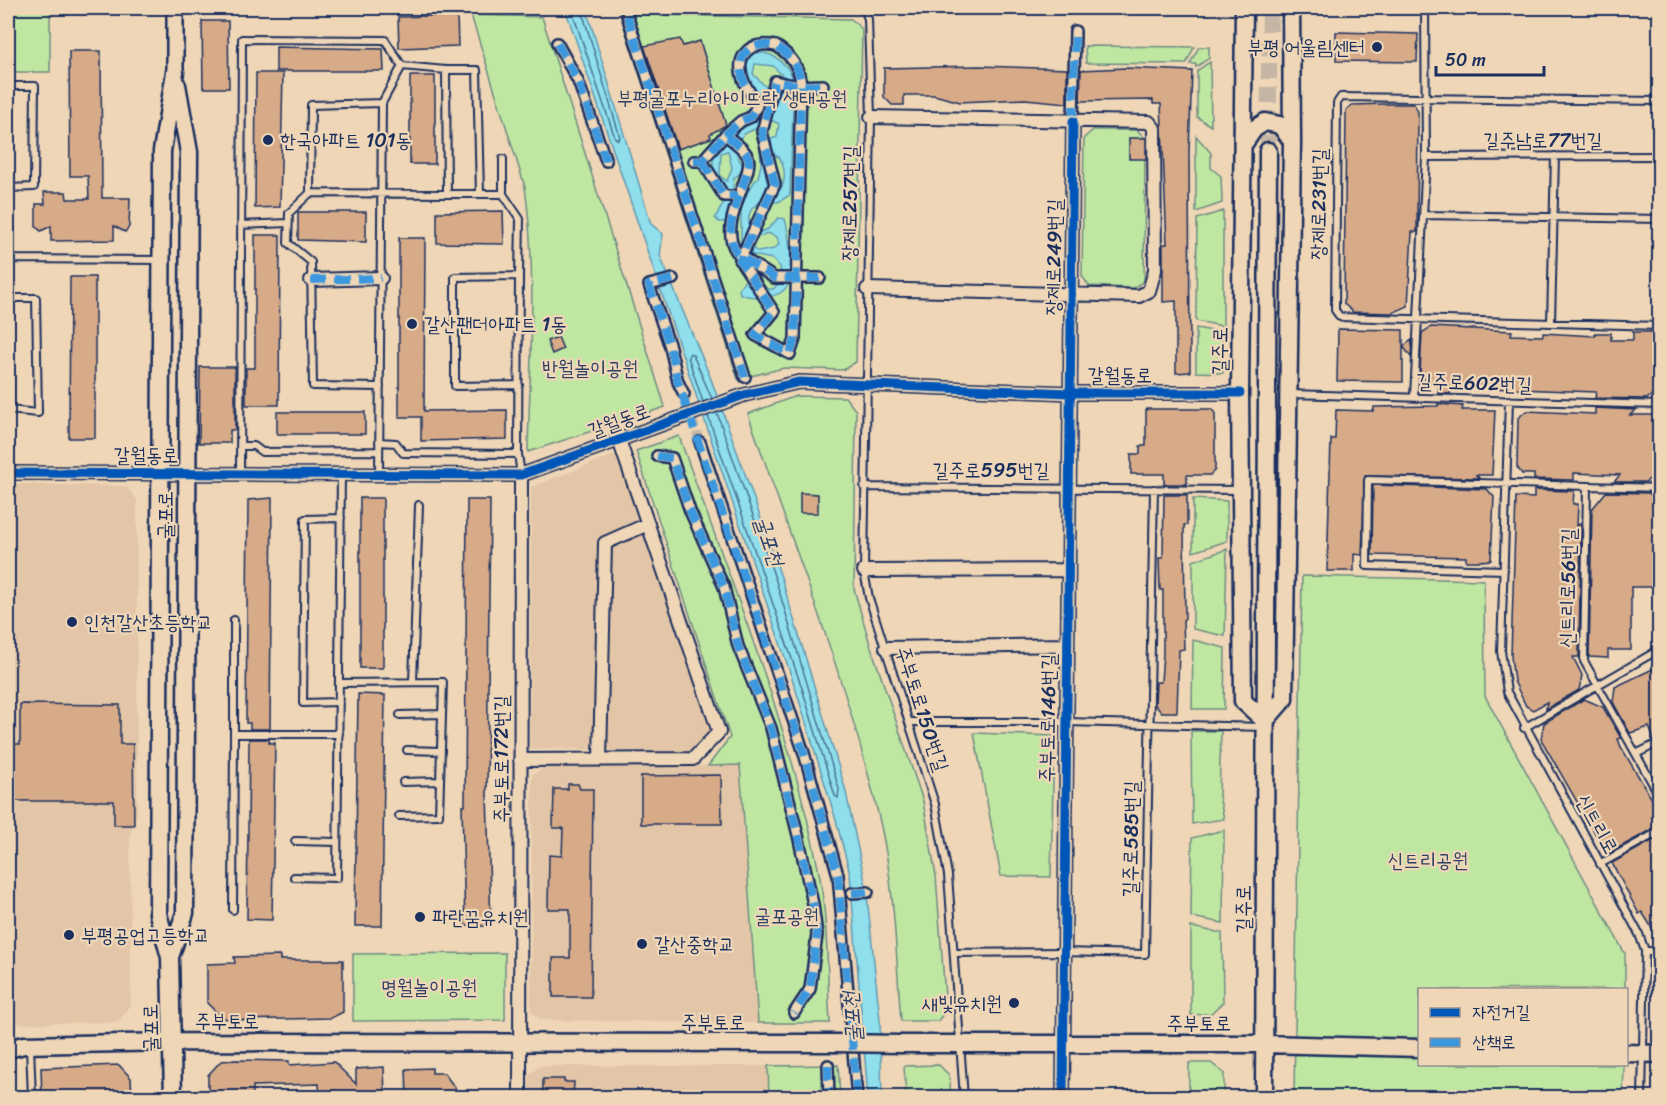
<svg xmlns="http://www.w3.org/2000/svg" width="1667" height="1105" font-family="Sriracha,'Poor Story',sans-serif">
  <rect width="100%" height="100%" fill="#eed6b6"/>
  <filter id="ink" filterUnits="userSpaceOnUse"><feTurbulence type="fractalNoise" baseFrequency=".0167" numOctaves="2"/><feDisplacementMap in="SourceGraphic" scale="12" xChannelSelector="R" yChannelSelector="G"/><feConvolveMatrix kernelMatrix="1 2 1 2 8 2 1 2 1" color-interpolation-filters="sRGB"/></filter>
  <g filter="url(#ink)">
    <path fill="#e3c6a7" d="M622,452L712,734L689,752L530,748L531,487Z
      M8,484L126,486L137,500V812L130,834L131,1005L118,1022L8,1024Z
      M740,765L758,1023L541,1020L531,1011L532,774L545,768Z
      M540,1066H768L769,1097L529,1098V1075Z"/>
    <path fill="#c0e7a2" stroke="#6e8b80" stroke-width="1.5" d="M10,10H50V72H10Z
      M620,14L851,19L862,29L856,362L843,370L784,368L738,379Z
      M471,15L542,17L665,407L528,452C530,365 537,274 525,187Z
      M1085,46L1194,47L1186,64L1086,63Z
      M1199,47H1209V58L1196,67V64H1190Z
      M1210,62L1211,126L1197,117V71Z
      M1093,130H1137L1145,138L1144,281L1133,288L1089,286L1082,276L1084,138Z
      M1196,136L1211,153V168L1221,176L1222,203L1196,212Z
      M1223,211V326L1196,321L1197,219Z
      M1196,328L1223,333V373L1196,372Z
      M796,396L845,397L856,411L854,589L869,641L923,801L936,876L946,1010L938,1021H901C896,957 895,890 881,826C849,686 795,550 748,414Z
      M679,436C730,581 791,726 820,878C828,924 827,975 830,1023H758L740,765L708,766L730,737L636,451Z
      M1193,499L1227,501V541L1193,552Z
      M1227,549L1225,636L1193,629V561Z
      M1302,576L1484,580L1485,696L1625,954V989L1420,990V1064L1624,1065L1623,1097L1294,1098Z
      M1193,640L1225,648L1224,709H1192Z
      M1191,731H1221L1219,796L1224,819L1192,824Z
      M974,733L1054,736L1051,877L1001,876Z
      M1224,830L1223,923L1191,917L1192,838Z
      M1191,927L1222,933L1223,1002L1210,1014L1191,1015Z
      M505,953V1020L353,1021V954Z
      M1189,1063H1211L1224,1073V1097H1189Z
      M838,1065L840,1097H769L768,1066Z
      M939,1065L949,1075L951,1097H906L904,1066Z"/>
    <path fill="#8fdfec" stroke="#6199b3" stroke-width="1.5" fill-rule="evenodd" d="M565,8H586L651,224L663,234L660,255L663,263L711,379L754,499L782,580L845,788L866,886L880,1020L882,1097H868L850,874L836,820L796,690Z
      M757,53C773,51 790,66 794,81L790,195L778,202L758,203C750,209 745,219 752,228L760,232L768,229L778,218L785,219C789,232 794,273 788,285C780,300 754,299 740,294L739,289L746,279L756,274L761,279L763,289H773L782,280L780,267L772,259L748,254L741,250V201L758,177L761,165L760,143L777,137L779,124L773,121L746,133L737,141V155L745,170L734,178L732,202L725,222H719L715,218L726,199C712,171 703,156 733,134C743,128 752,124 761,116C767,94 735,77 750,54ZM755,64L773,66L786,79V86L780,90L765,86L753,74ZM728,151L732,168L727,181L720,176L721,153ZM772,155L779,157C786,168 787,186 776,194L770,191L766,178V162ZM767,233L777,237L779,244L774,249L758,252L745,243Z"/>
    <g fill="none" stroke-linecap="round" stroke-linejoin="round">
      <path stroke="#497597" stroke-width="1.5" d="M571,8L615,138L618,140L620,137L581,8
        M703,402L688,357L690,353L693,355L712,399
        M708,416L802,688L835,796L838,798L839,789L776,581L717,413"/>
    </g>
    <path fill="#d7aa88" stroke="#1b2f5e" stroke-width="1.5" d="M457,15L458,46L399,48L398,17Z
      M202,21H228L229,88H203Z
      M1336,32L1418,34L1417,62L1336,61Z
      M680,39L683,46L700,41L726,125L710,134L711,138L678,149L644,46Z
      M276,47L383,49L384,71H276Z
      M69,51H101L102,198H130L129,227L125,232L114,226V240L51,241V226L41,231L36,227V204H45L44,192H66L67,199H89L88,176H70Z
      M979,66L1067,69V103L1025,99L960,102L934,95H904V105H892L884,97V68Z
      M1126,68L1192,71L1189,151L1190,372L1176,373V301L1163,302V244H1167L1161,104H1153V100L1080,101L1081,70Z
      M256,73H283L280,207L255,208Z
      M410,76H435V164H410Z
      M1385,104H1414L1418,112L1417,232H1412L1408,306L1392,313L1353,312L1344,304L1346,110L1352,105Z
      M1129,138H1146V159H1129Z
      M503,211L504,244L437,243V212Z
      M298,212H366V242L298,240Z
      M255,235H280L279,405H246V368H255Z
      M399,238H425L424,411L507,410V439L421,441V417H399Z
      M70,277H95V438H69Z
      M1431,327L1512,331L1511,335L1543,336V333L1595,336V333H1611V340H1633V332H1653L1659,339V388L1647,399L1595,398L1596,392L1487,388V385L1451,384L1450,394L1438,393L1439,384H1428L1420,372L1422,333Z
      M1338,329L1403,330V346L1412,340L1411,357L1403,346V382L1337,381Z
      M558,337L563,349L552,354L547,341Z
      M200,367H235V430H230V443H199Z
      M1438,404L1463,406L1462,410H1495L1492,475H1476L1479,478L1365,476L1362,555L1354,554V571H1327L1331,439H1335L1336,410L1374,411V407L1438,406Z
      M1595,408L1636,410L1630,415H1653L1659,423V470L1646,482H1614L1620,475L1574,473V480L1534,479V474H1522L1517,467L1518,418L1526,411L1595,414Z
      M1146,409H1211L1215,413V470L1210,475H1187V484H1164V474H1131V454H1140V446H1146Z
      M277,412H365V434H277Z
      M1373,485L1487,489L1494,497L1491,560L1480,561H1466V557L1372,555Z
      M1534,490L1574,491L1573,504H1578L1577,527L1581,522L1579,657H1573L1582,675L1579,690L1546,709L1547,702L1533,710L1526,706L1514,681L1511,656L1516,497L1534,498Z
      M1606,492L1649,493L1657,503L1652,587H1631V650H1608V658L1589,657L1592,509Z
      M800,493L818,494V513H800Z
      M1164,495H1187V525H1184L1185,619L1183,620L1184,649L1179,650L1177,712H1161L1155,705L1156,682H1161L1163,653V590H1160L1159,558H1163Z
      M272,498L270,729H250V723H246L248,500Z
      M360,498H383V668H360Z
      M467,500H490L487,794L491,926H465L462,806H465Z
      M1659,666V737L1654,739L1649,727L1630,733L1613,702L1615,687Z
      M358,694L385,695L382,926H355Z
      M1584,699L1603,707L1621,738L1618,739L1621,747L1659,811V826L1607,854L1541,739L1544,723Z
      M20,704L120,705V744H133L134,825H114V801H8V744H20Z
      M249,739H269V743H275L272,920L247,919Z
      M721,775L722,824H641V776Z
      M568,784H578L580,789H593L591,997H553V958H570V909H548L549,855L562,856L563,828H553L554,789H568Z
      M1659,837V939L1642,912L1639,914L1612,863Z
      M280,956V960H343V1012L331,1018L237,1020L222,1018L207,1003V964L235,963L234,957Z
      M235,1060L289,1061V1065L334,1062L356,1084V1069L384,1067L385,1098H320L319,1084L253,1086V1098H208V1075L221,1061Z
      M119,1065L131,1078L132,1097L42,1098L41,1068Z
      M432,1068V1073H444L456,1089V1098H407L406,1069Z
      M543,1079H564V1082H574L573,1098H543Z"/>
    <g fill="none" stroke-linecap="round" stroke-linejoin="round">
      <path stroke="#c4b5a4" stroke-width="9" stroke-dasharray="9 4.5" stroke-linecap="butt" d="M684,394L700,442"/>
      <path stroke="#c4b5a4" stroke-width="16" stroke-dasharray="16 8" stroke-linecap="butt" d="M1268,151L1270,8"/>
      <defs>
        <path id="service" d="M864,8L868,19L871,117L864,571L869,598L935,804L948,875L964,1098
          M446,70H477L480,194H447
          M8,86H35L34,187L8,188
          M1660,101L1341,97L1337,103L1335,310L1340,317L1660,326
          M1426,157L1660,156
          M310,193L289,213L288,243L311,262L313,386L380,387
          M480,194H503V159
          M503,194L520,219L519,276
          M1423,215L1660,219
          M8,219L9,410L38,413L36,298H9
          M241,225L288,223
          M8,259L161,260
          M1551,323L1555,156
          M1290,394L1660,405
          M1414,397L1426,157L1425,8
          M1509,400L1501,651L1507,692L1639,934L1645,951L1642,1098
          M379,442L396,443L403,453L518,454L521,475
          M241,446H254L262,452L379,451
          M518,454L519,276L455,277V386L519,385
          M240,474L242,39L385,40L402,66L382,103
          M379,474L382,103L311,105L310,193L447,194L446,70L402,66
          M864,487L1240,490
          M1587,487L1584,661L1660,797
          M1504,570L1367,566L1368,480L1660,488
          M234,620V734H339
          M413,682L419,505
          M339,683L443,682L439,815L399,816
          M339,702L303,703L305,519L341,518
          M400,715L442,714
          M911,722H1066L1265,727
          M1524,728L1660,649
          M407,750L441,751
          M1636,754L1660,742
          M403,782L440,781
          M295,841L337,842
          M1600,864L1660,831
          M294,877L337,878L341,475
          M233,910L234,734
          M1645,951H1660
          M954,953L1063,952L1145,954L1154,489
          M30,1046L32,1098"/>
        <path id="pedestrian" d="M627,15L745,377
          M557,43L578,81L606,161
          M1073,121L1075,31
          M725,135L741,121L751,117L757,106C754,97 749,92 745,84C733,57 748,40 776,46C791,55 801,69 801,87L795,339L790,354L755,335L774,312L740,260L775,184L762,132L775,81C792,86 806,86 823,85
          M694,161H702L725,135C733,141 744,148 748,157C755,174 717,224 736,251C742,259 764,270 774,278H820
          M702,161L724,196H737
          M673,279L649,285L670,347L678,382L684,394
          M700,442L804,753L838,875L857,1098
          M657,456L672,458L690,511L724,587L738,646L771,728L798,835L813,904L817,935L810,989L794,1013
          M852,893L868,892
          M828,1065L829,1098"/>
        <path id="minor" d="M311,280L381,278
          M867,289L1139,296L1149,291L1155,270L1154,128L1149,122L871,117
          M744,395L799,382L1070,393H1240
          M8,473L521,475L677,419
          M864,571L1068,570
          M886,648L1067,645
          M520,760L693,759L719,732L619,440
          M600,760L605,543L648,524
          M520,1098L521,475
          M1063,1098L1073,121"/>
        <path id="tertiary" d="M175,8V72"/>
        <path id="secondary" d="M1244,8L1240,393L1243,701L1265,721
          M1245,142L1254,129L1265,122L1280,125L1292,141
          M1265,721L1284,699L1292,141L1291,8
          M170,957L185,913L189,152L177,85
          M902,1044H1264L1420,1048
          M8,1049L24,1045L172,1042L834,1043
          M1626,1053L1660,1054
          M173,1098L170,957L158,914L162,151L175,72
          M1264,1098L1268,151"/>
      </defs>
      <use href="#service" stroke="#1b2f5e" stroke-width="10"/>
      <use href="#pedestrian" stroke="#1b2f5e" stroke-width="14"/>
      <use href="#minor" stroke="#1b2f5e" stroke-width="16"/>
      <use href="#tertiary" stroke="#1b2f5e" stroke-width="20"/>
      <use href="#secondary" stroke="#1b2f5e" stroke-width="21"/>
      <use href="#service" stroke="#eed6b6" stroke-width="6"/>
      <use href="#pedestrian" stroke="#eed6b6" stroke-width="9"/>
      <use href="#minor" stroke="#eed6b6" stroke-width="12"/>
      <use href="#tertiary" stroke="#eed6b6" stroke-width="15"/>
      <use href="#secondary" stroke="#eed6b6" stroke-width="16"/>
      <defs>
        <path id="minor-bridge" d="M677,419L744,395"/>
        <path id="secondary-bridge" d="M834,1043L902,1044"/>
      </defs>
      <use href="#minor-bridge" stroke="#1b2f5e" stroke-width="16" stroke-linecap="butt"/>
      <use href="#secondary-bridge" stroke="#1b2f5e" stroke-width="21" stroke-linecap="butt"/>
      <use href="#minor-bridge" stroke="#eed6b6" stroke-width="12"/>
      <use href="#secondary-bridge" stroke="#eed6b6" stroke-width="16"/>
      <path stroke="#3a97de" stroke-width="8" stroke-dasharray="15 8" stroke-linecap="butt" d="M627,15L745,377
        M557,43L578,81L606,161
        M1073,121L1075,31
        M725,135L741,121L751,117L757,106C754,97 749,92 745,84C733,57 748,40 776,46C791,55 801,69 801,87L795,339L790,354L755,335L774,312L740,260L775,184L762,132L775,81C792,86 806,86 823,85
        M694,161H702L725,135C733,141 744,148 748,157C755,174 717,224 736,251C742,259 764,270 774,278H820
        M702,161L724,196H737
        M673,279L649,285L670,347L678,382L804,753L838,875L857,1098
        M311,280L381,278
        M657,456L672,458L690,511L724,587L738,646L771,728L798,835L813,904L817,935L810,989L794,1013
        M852,893L868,892
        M828,1065L829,1098"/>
      <defs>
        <path id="cycleway" d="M8,473L521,475L744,395L799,382L1070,393H1240
          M1063,1098L1073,121"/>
      </defs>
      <use href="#cycleway" stroke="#eed6b6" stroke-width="13"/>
      <use href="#cycleway" stroke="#0057b8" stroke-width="9"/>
    </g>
  </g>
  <g fill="#1b2f5e" stroke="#eed6b6" stroke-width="2">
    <circle cx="1377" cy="47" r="6"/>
    <circle cx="268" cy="140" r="6"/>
    <circle cx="412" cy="324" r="6"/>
    <circle cx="72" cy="622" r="6"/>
    <circle cx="420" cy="917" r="6"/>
    <circle cx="69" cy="935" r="6"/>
    <circle cx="642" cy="944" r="6"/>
    <circle cx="1014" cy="1003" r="6"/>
  </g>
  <g text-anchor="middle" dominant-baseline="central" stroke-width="4.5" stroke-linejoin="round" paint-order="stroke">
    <g font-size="20" fill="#1b2f5e" stroke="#eed6b6" text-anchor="start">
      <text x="1365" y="47" text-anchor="end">부평 어울림센터</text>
      <text x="280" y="140">한국아파트 101동</text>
      <text x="424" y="324">갈산팬더아파트 1동</text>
      <text x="84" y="622">인천갈산초등학교</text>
      <text x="432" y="917">파란꿈유치원</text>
      <text x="81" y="935">부평공업고등학교</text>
      <text x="654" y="944">갈산중학교</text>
      <text x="1002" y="1003" text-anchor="end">새빛유치원</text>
    </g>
    <g font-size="20" fill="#2c4165" stroke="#eed6b6">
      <text x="732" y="98">부평굴포누리아이뜨락 생태공원</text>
      <text x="590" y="368">반월놀이공원</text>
      <text x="1428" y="860">신트리공원</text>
      <text x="787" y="916">굴포공원</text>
      <text x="429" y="987">명월놀이공원</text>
    </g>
    <g font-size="20" fill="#1b2f5e" stroke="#eed6b6">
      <text x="1543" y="140">길주남로77번길</text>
      <text transform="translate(850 203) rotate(-89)">장제로257번길</text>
      <text transform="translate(1319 204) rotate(-89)">장제로231번길</text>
      <text transform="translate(1054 257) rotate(-89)">장제로249번길</text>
      <text transform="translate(1220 351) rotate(-89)">길주로</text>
      <text x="1120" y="375">갈월동로</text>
      <text transform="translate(1474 383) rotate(2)">길주로602번길</text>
      <text transform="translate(619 421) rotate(-20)">갈월동로</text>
      <text x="146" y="455">갈월동로</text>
      <text x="991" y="470">길주로595번길</text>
      <text transform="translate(165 515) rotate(-90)">굴포로</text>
      <text transform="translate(1568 588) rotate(-89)">신트리로56번길</text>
      <text transform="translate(922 709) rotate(72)">주부토로150번길</text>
      <text transform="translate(1048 718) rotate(-89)">주부토로146번길</text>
      <text transform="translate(501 759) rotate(-90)">주부토로172번길</text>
      <text transform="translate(1597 824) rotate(61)">신트리로</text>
      <text transform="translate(1131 839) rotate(-89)">길주로585번길</text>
      <text transform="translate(1243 909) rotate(-90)">길주로</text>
      <text x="227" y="1021">주부토로</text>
      <text x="713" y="1022">주부토로</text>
      <text x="1199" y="1023">주부토로</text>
      <text transform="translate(151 1028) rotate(-91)">굴포로</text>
    </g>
    <g font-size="21" font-style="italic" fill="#27416c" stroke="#eed6b6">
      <text transform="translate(769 541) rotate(71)">굴포천</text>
      <text transform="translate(852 1017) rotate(-95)">굴포천</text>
    </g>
  </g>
  <rect width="1667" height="1105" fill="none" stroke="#eed6b6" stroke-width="30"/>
  <rect x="15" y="15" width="1637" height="1075" fill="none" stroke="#1b2f5e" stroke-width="2" filter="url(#ink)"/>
  <rect x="1418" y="988" width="210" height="78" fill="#eed6b6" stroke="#9a9393" stroke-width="1.5"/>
  <rect x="1430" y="1008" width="30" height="9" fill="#0057b8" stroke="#9a9393" stroke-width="1.5"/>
  <text x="1472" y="1018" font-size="18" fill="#1b2f5e">자전거길</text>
  <rect x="1430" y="1038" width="30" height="9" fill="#3a97de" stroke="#9a9393" stroke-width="1.5"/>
  <text x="1472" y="1048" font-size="18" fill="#1b2f5e">산책로</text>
  <path d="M1436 66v9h108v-9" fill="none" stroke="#1b2f5e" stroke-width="3"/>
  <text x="1445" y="66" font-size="18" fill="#1b2f5e" stroke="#eed6b6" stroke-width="4.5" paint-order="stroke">50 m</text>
</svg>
